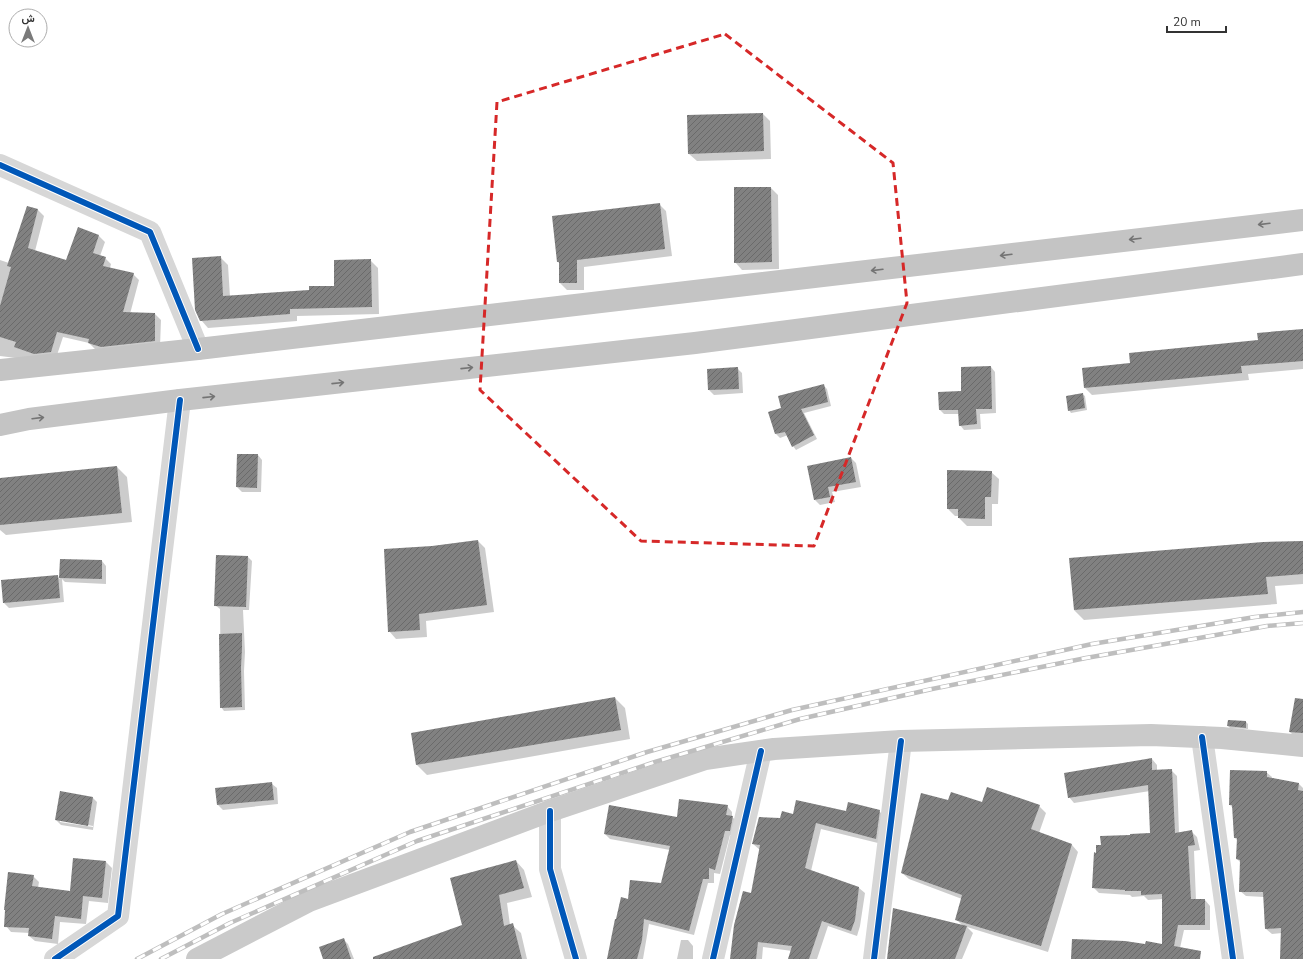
<svg xmlns="http://www.w3.org/2000/svg" width="1303" height="959" font-family="'Nunito Sans',Vazirmatn,sans-serif">
  <style>
    .shadow { fill: #0003; fill-rule: evenodd }
    .building { fill: url(#building-hatch) }
    .lines { fill: none; stroke-linecap: round; stroke-linejoin: round }
    .minor { stroke: #d7d7d7; stroke-width: 22 }
    .major { stroke: #cacaca; stroke-width: 22 }
    .highway { stroke: #c4c4c4; stroke-width: 22 }
    .rail-casing { stroke: #bebebe; stroke-width: 4.5 }
    .rail { stroke: #fff; stroke-width: 3; stroke-dasharray: 9; stroke-linecap: butt }
    .cycleway-casing { stroke: #fff; stroke-width: 8 }
    .cycleway { stroke: #0057b8; stroke-width: 6 }
    .oneway { stroke: #747474 }
    .marked { fill: none; stroke: #d62828; stroke-width: 3; stroke-dasharray: 8 5; stroke-linejoin: round }
  </style>
  <defs>
    <pattern id="building-hatch" width="6" height="6" patternUnits="userSpaceOnUse"><rect width="6" height="6" fill="#818181"/><path d="M-1 1l2-2M0 6l6-6M5 7l2-2" fill="none" stroke="#6a6a6a"/></pattern>
  </defs>
  <rect width="100%" height="100%" fill="#fff"/>
  <path class="shadow" d="M763,114l7,7 1,38 -74,2 -8,-7z
    M771,188l7,7 1,74 -37,1 -7,-8z
    M659,204l7,7 6,45 -88,11v23h-17l-7,-7v-19l-2,-2z
    M27,207l11,3 6,6 -9,35 32,10 12,-32 20,7 6,6 -5,14 5,2 6,6 -1,4 23,6 6,6 -9,34h25l6,6 -1,27 -52,5 -13,-3 -6,-6 -26,-6 -7,21 -24,2 -32,-4v-96l9,3z
    M220,257l8,8 2,32 80,-6 25,-4 35,-27 8,8 1,46 -82,2v5l-89,7 -7,-8z
    M1303,330v39l-55,5 1,6 -157,15 -7,-7 46,-24 128,-23z
    M991,367l4,5 1,41 -16,1 1,15 -17,1 -4,-5 -1,-11h-15l-4,-4 22,-18z
    M737,368l5,5 1,20 -29,2 -5,-5z
    M823,385l4,4 4,17 -27,7 13,26 -21,11 -3,-4 -5,-11 -8,3 -4,-4 -7,-22 13,-4z
    M1082,394l3,2 2,14 -16,3 -2,-3z
    M258,455l4,5 -1,32h-19l-5,-5z
    M851,458l5,5 5,24 -29,5 3,10 -15,3 -5,-5z
    M117,467l10,10 5,45 -126,13 -6,-5v-51z
    M991,472l8,7 -1,25h-6v22h-25l-8,-8v-2h-4l-7,-7z
    M478,541l7,7 9,64 -68,9 1,16 -31,2 -7,-8 43,-84z
    M1303,542v42l-28,2 2,18 -193,16 -10,-10z
    M217,556l31,1 4,4 -3,49h-6l2,42 -1,19 1,39 -21,1 -3,-4 -1,-98 -5,-4z
    M61,560l41,1 4,5v18l-41,-2 -3,-3 2,23 -55,6 -5,-5 53,-27 3,3z
    M615,698l10,10 5,31 -203,36 -10,-10z
    M1246,722l2,2v5l-18,-1 -2,-2z
    M1303,729v9l-8,-1 -5,-5z
    M1152,759l5,6v6l14,-1 6,6 2,57 12,-2 6,6 3,13 -6,1 2,49h9l5,6v24h-26l-6,27 10,2h-116l74,-13 17,-1v-46l-15,1 -4,-4 -12,1 -2,-2 -31,-2 -6,-6 4,-33 5,-8 49,-12 -1,-43 -76,12 -5,-6z
    M1266,772l6,5 -1,2 28,5 4,4v171h-22l1,-26 -10,1 -6,-5 -2,-32 -18,-1 -6,-5 1,-28 -4,-4 1,-18 -3,-3 -2,-30 -3,-3z
    M272,784l5,4 1,16 -55,6 -5,-5z
    M92,797l5,5 -4,28 -32,-5 -5,-5zM60,820l33,6v1l-33,-5z
    M949,802l90,4 7,7 -7,20 33,12 6,7 -30,100 -81,-25 6,6 -11,26h-74l75,-33 -7,-7 6,-20 -53,-20 -7,-6z
    M727,806l5,6v5l6,5 -3,14 -5,-1 -10,39 -6,-1v10h-6l-14,52 -45,-11 -6,35h-35l9,-39 12,-20 33,-16 8,-34 -60,-11 -5,-5 73,-16z
    M879,811l6,6 -3,27 -61,-15 -10,42 48,17 6,5 -5,33 -3,10 -29,-10 -11,33h-28l3,-8 -29,-4 -1,12h-31l21,-65 8,-44 -7,-6 28,-25 13,-4z
    M516,861l8,9 8,27 -25,6 3,22h2l9,8 6,26h-140l77,-33z
    M106,862l6,6 -4,35 -19,-2 -3,23 -26,-2 -2,22 -23,-3 -6,-5 1,-3 -19,-1 -5,-6 27,-50 6,6 -1,6 33,4z
    M343,939l5,5 6,15h-30z
    M681,940h7l5,6v13h-16z"/>
  <path class="building" d="M763,113l1,38 -76,3 -1,-39z
    M734,187h37l1,75 -38,1z
    M660,203l5,46 -88,11v23h-18v-21h-2l-5,-46z
    M27,206l11,3 -10,39 38,12 12,-33 21,8 -6,18 13,4 -3,9 31,7 -11,39 32,1v28l-54,6 -13,-4 1,-4 -32,-7 -6,20 -17,2 -20,-7 2,-5 -16,-5v-31l11,-39 -4,-1z
    M221,256l2,40 86,-6v-4h25v-26l37,-1 1,48 -82,2v5l-90,7 -5,-11 -3,-52z
    M1303,329v32l-62,5 1,7 -158,15 -2,-20 48,-5 -1,-10 129,-13 -1,-7z
    M991,366l1,43h-16l1,15 -18,2 -1,-16h-19l-1,-18 23,-1v-24z
    M738,367l1,22 -31,1 -1,-21z
    M824,384l4,18 -27,7 13,26 -22,12 -7,-15 -10,2 -7,-22 13,-4 -3,-12z
    M1083,393l2,15 -17,3 -2,-15z
    M237,454h21l-1,34 -21,-1z
    M851,457l5,25 -28,5 2,10 -16,3 -7,-34z
    M117,466l5,47 -122,12v-47z
    M947,470l45,1 -1,26h-6v22l-27,-1v-9h-11z
    M478,540l9,65 -68,9 1,16 -32,2 -4,-83 48,-3z
    M1303,541v33l-37,3 2,17 -194,16 -5,-52 194,-16z
    M216,555l32,1 -2,51 -32,-1z
    M60,559l42,1v19l-43,-1z
    M58,575l2,23 -57,5 -2,-23z
    M242,633v15l-1,19 1,40 -22,1 -1,-74z
    M615,697l6,33 -205,35 -5,-32z
    M1295,698l8,1v34l-14,-1z
    M1228,720l18,1v7l-19,-2z
    M1152,758v12l20,-1 3,64 17,-3 3,15 -7,1 3,53h14v26h-27l-4,21 27,5 -1,8h-129l1,-20 53,2 20,3 1,-3 16,3v-50l-21,1v-4h-16v-1l-33,-2 2,-36 2,1v-8h5l-1,-9 30,-1v-1l20,-1 -2,-48 -80,13 -4,-25z
    M1230,770l37,1v6l32,6 -1,7 5,1v168h-23l1,-31 -16,1 -2,-37h-24l1,-32 -4,-1 1,-21h-3l-2,-33h-3z
    M272,782l2,18 -57,5 -2,-17z
    M987,787l53,18 -9,24 41,15 -31,102 -86,-26 7,-25 -61,-22 20,-80 27,7 3,-8 31,10z
    M60,791l33,6 -5,29 -33,-6z
    M679,799l49,6 -2,10 7,1 -3,15h-5l-10,39 -6,-2v11h-6l-14,52 -45,-12 -2,21 -5,19h-30l8,-40h1l5,-22 7,2 2,-19 31,3 9,-37 -66,-12 5,-29 68,12z
    M796,800l50,11 2,-9 32,8 -4,29 -60,-16 -11,45 54,19 -4,33 -4,11 -29,-10 -13,38h-21l4,-13 -34,-4 -2,17h-26l4,-34 9,-34 8,2 9,-48 -8,-1 7,-27 21,1 2,-7 11,3z
    M73,858l33,3 -4,37 -19,-2 -2,23 -26,-3 -3,23 -24,-3 1,-8 -25,-1 1,-17h-1l4,-38 26,3 -2,11 38,5z
    M516,860l8,28 -25,7 5,31 9,-3 9,36h-149v-2l89,-32 -12,-47z
    M893,908l74,18 -12,33h-68z
    M344,938l7,21h-28l-4,-12z"/>
  <g class="lines">
    <path class="minor" d="M0,165l150,67 48,117
      M1202,737l31,222
      M550,811v58l26,90
      M55,959l63,-43 62,-516
      M713,959l48,-208
      M874,959l27,-218"/>
    <path class="major" d="M197,959l112,-58 241,-90 155,-52 69,-10 127,-8 250,-6 71,3 81,8"/>
    <path class="highway" d="M0,370l198,-21 1105,-129
      M0,425l29,-6 151,-19 515,-57 608,-79"/>
    <g class="rail-casing">
      <path id="rail" d="M137,959l85,-45 188,-82 237,-80 145,-42 300,-66 163,-27 48,-5
        M161,959l69,-36 187,-82 238,-79 145,-43 132,-30 154,-31 181,-32 36,-3"/>
    </g>
    <use href="#rail" class="rail"/>
    <g class="cycleway-casing">
      <path id="cycleway" d="M0,165l150,67 48,117
        M1202,737l31,222
        M550,811v58l26,90
        M55,959l63,-43 62,-516
        M713,959l48,-208
        M874,959l27,-218"/>
    </g>
    <use href="#cycleway" class="cycleway"/>
  </g>
  <defs><path id="oneway-shaft" d="M-6 0H5M1.5-3L5.5 0L1.5 3" fill="none" stroke-width="1.6" stroke-linecap="round" stroke-linejoin="round"/></defs>
  <g class="oneway">
    <use href="#oneway-shaft" transform="translate(1264 224) rotate(173)"/>
    <use href="#oneway-shaft" transform="translate(1135 239) rotate(173)"/>
    <use href="#oneway-shaft" transform="translate(1006 255) rotate(173)"/>
    <use href="#oneway-shaft" transform="translate(877 270) rotate(173)"/>
    <use href="#oneway-shaft" transform="translate(467 368) rotate(-6)"/>
    <use href="#oneway-shaft" transform="translate(338 383) rotate(-6)"/>
    <use href="#oneway-shaft" transform="translate(209 397) rotate(-6)"/>
    <use href="#oneway-shaft" transform="translate(38 418) rotate(-7)"/>
  </g>
  <path class="marked" d="M725,34l168,129 14,140 -93,243 -173,-5 -161,-151 17,-288z"/>
  <g transform="translate(28 28)"><circle r="19" fill="#ffffff" stroke="#adadad"/>
  <path d="M0-3L7 15L0 10L-7 15Z" fill="#7a7a7a"/>
  <text y="-6" font-size="11" font-weight="bold" text-anchor="middle" fill="#333333">ش</text>
  </g>
  <path d="M1167 26v6h59v-6" fill="none" stroke="#333333" stroke-width="2"/>
  <text x="1173" y="26" font-size="12" fill="#333333" stroke="#ffffff" stroke-width="3" paint-order="stroke">20 m</text>
</svg>
